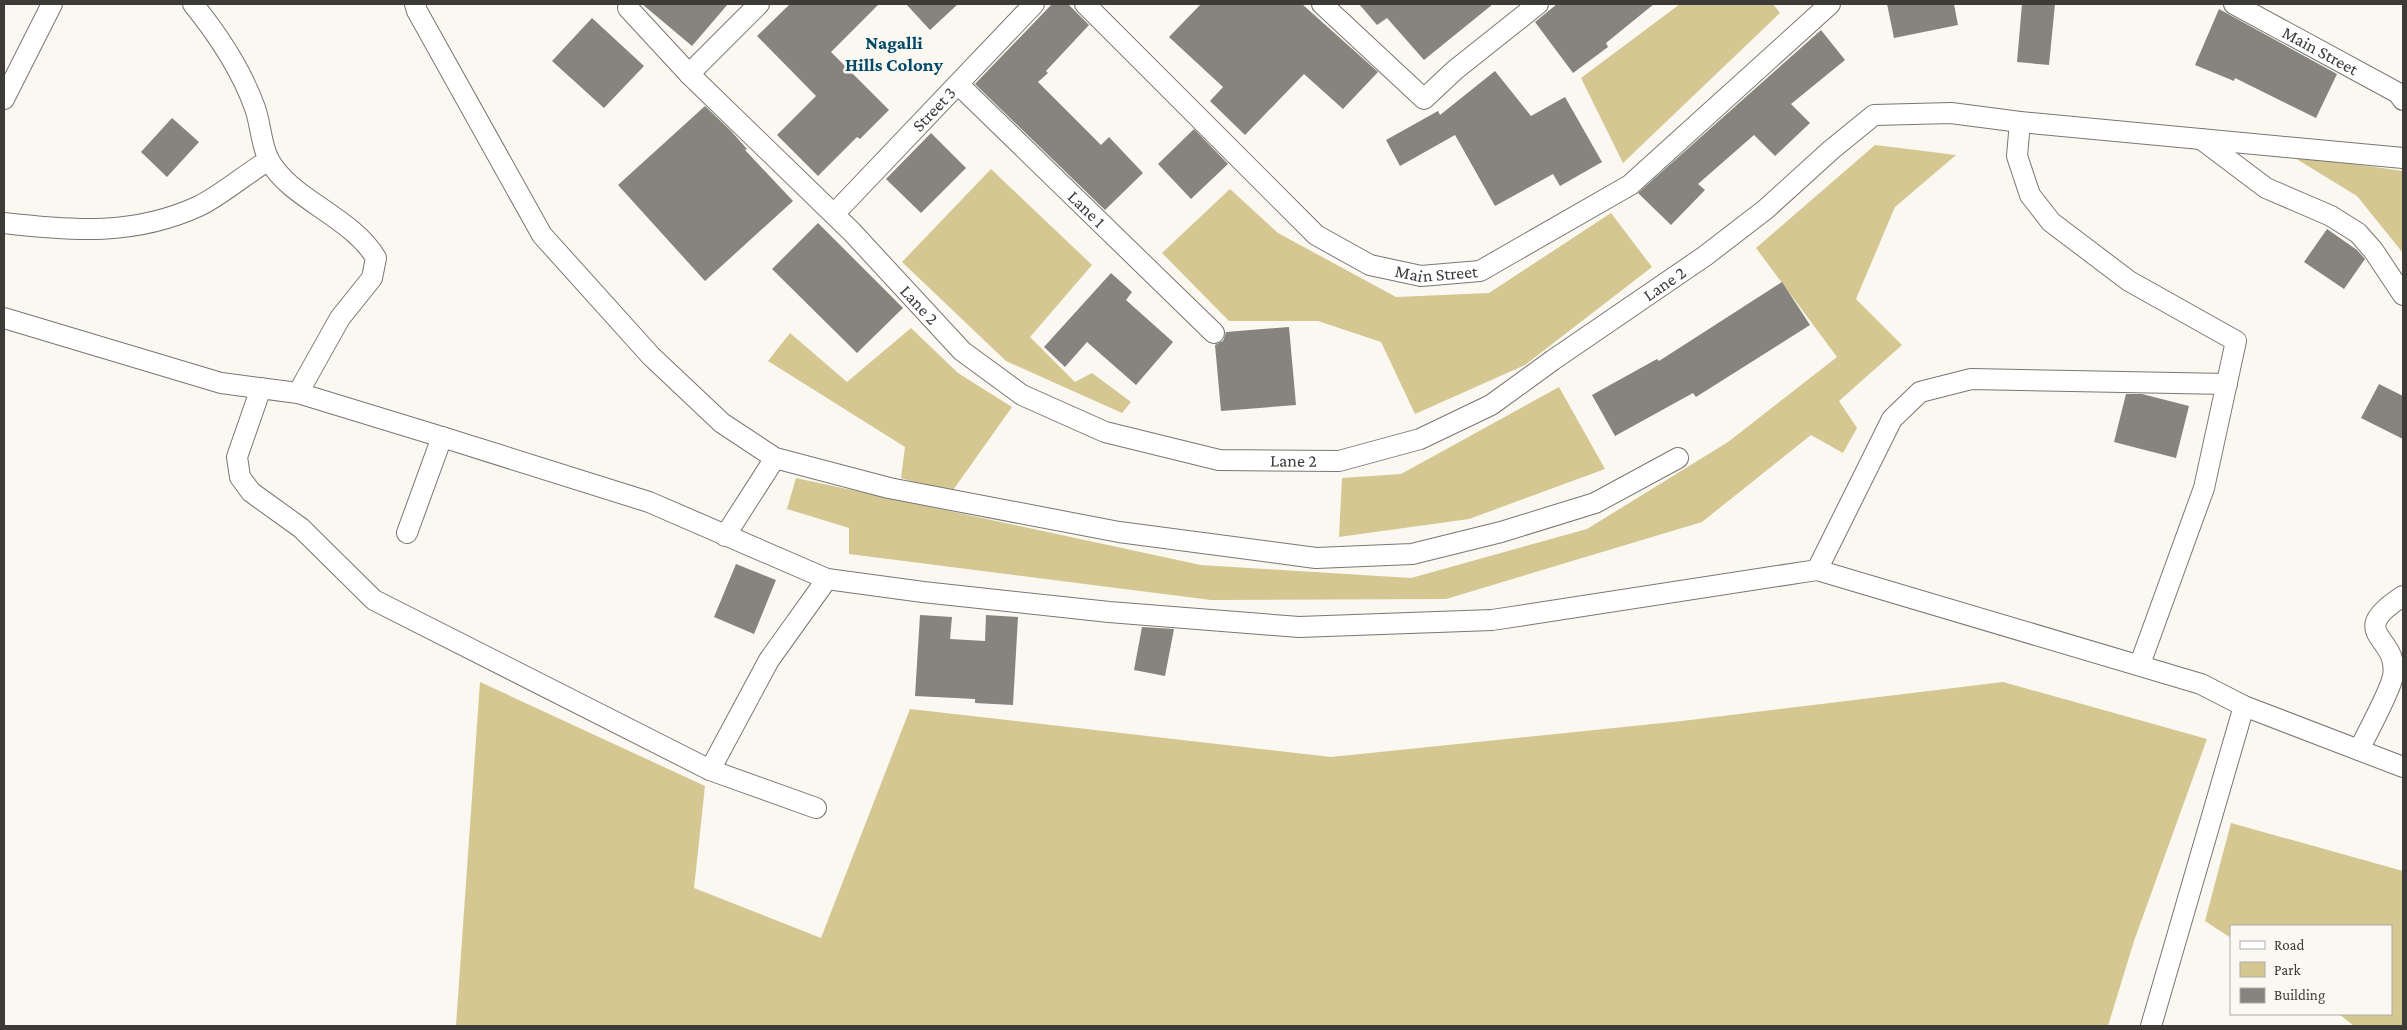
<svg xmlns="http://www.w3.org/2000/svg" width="2407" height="1030" font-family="'Crimson Pro',serif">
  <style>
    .green { fill: #d5c791 }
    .building { fill: #85847d }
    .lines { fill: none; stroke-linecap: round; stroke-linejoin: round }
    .minor-casing { stroke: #797771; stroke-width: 22 }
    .minor { stroke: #fff; stroke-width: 20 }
    .labels { text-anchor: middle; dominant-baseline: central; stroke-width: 5; stroke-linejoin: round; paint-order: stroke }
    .street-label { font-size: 18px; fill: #3c3b38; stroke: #faf8f1 }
    .neighbourhood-label { font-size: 19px; font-weight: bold; fill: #004866; stroke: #faf8f1 }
  </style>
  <rect width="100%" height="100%" fill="#faf8f1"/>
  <path class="green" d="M1680,4h93l7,9 -157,150 -42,-85z
    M1875,145l81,10 -61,52 -39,92 46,46 -63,56 18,27 -14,25 -32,-18 -109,87 -256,77 -235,1 -362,-46v-26l-62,-19 9,-31 405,87 210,13 176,-49 141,-87 109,-85 -81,-109z
    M2290,155l113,16v82l-46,-57z
    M991,169l101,96 -62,72 45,45 17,-9 39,29 -9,11 -116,-52 -104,-99z
    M1230,189l48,44 118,64 93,-4 122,-80 41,54 -127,98 -110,49 -34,-72 -63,-21h-89l-67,-68z
    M911,328l47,45 54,34 -61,86 -50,-15 4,-31 -137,-86 22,-28 57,49z
    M1559,387l46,82 -136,50 -130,18 3,-59 59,-4z
    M480,682l225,104 -11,102 127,50 89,-229 421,48 351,-36 321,-39 204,57 -73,202 -26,85h-1652z
    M2231,823l172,48v155h-49l-15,-12h52v-88h-160v12l-26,-17z"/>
  <path class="building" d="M642,4h86l-36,42z
    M790,4h89l-48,48 58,58 -29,29 -3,-2 -39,39 -41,-41 39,-39 -59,-60z
    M906,4h52l-28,26z
    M1052,4h16l21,21 -43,46 2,2 -10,9 63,63 8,-8 34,36 -38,37 -130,-126z
    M1201,4h101l76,68 -35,37 -39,-35 -59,61 -35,-34 13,-14 -54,-50z
    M1359,4h134l-69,56 -37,-42 -10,7z
    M1557,4h97l-48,39 2,4 -35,26 -38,-51z
    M1887,4h67l4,21 -64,13z
    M2022,4h33l-6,61 -32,-3z
    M2219,9l118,65 -21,44 -81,-40 -1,3 -39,-16z
    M592,18l52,48 -40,42 -52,-47z
    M1821,30l24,30 -54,44 19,19 -35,33 -21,-21 -56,49 7,6 -34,35 -33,-32z
    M1495,71l36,45 34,-19 37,65 -42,24 -7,-12 -58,32 -40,-71 -55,31 -14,-26 52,-29 2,4z
    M705,106l26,25 16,18 -2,1 48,51 -88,80 -87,-96z
    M172,118l27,24 -32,35 -26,-25z
    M1194,129l34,35 -37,35 -33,-35z
    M931,133l35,35 -45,45 -35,-34z
    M818,223l85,85 -46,45 -85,-84z
    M2327,229l30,21 8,9 -21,30 -40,-27z
    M1111,273l21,19 -6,8 47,42 -37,43 -49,-43 -22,25 -21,-20z
    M1782,282l28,43 -114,72 -3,-4 -78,43 -23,-41 65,-36 2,2z
    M1289,327l7,78 -75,6 -6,-66 8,-4 3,-9z
    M2379,384l24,12v43l-42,-21z
    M2126,394h16l47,12 -13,52 -62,-16z
    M736,564l40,16 -22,54 -40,-17z
    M920,615l32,2 -2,22 35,2 1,-26 32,2 -5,88 -38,-2v-4l-60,-3z
    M1142,627l32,2 -9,47 -31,-6z"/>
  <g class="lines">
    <g class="minor-casing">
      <g id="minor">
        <path d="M193,4c26,32 48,65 62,104 6,17 6,37 14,52 21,39 83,57 107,98l-4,20 -32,40 -42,75"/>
        <path d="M415,4l2,7 125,224 109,121 71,67 53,35 114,30 230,44 197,26 96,-4 89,-22 94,-29 83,-45"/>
        <path id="s1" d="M1085,4l231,231 54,30 51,11 59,-5 150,-86 200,-181"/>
        <path d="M1322,4l102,95 31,-29 83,-66"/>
        <path id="s2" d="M2234,4l164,89 5,7"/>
        <path id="s3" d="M628,8l61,66 163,158 110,119 60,44 83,37 114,28 120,1 81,-22 71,-34 62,-45 152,-104 61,-47 65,-59 43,-35 77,-2 69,9 383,36"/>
        <path d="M689,74l70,-70"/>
        <path id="s4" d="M959,85l255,248"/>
        <path d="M4,99l48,-95"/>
        <path d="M2020,122l-3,34 13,39 21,27 78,59 107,60 -32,147 -64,176"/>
        <path d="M2201,139l65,49 65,28 27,17 15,17 30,45"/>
        <path id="s5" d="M834,214l200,-210"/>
        <path d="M4,223c69,8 130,13 195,-17 21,-10 48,-33 70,-46"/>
        <path d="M4,318l217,65 77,10 144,44 207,65 178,77 96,13 186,20 190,15 193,-7 325,-50 384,114 43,22 159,61"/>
        <path d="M261,388l-24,69 3,20 11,15 50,36 73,72 336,170 59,-110 58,-81"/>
        <path d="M407,533l35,-96"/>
        <path d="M725,536l50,-78"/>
        <path d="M1817,570l75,-151 28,-27 51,-13 256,5"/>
        <path d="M2359,750c8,-17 31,-58 34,-74 7,-41 -50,-41 10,-80"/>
        <path d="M710,770l106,38"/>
        <path d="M2151,1026l93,-320"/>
      </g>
    </g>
    <use href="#minor" class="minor"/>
  </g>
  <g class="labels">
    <g class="street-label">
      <text stroke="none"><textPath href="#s2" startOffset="98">Main Street</textPath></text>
      <text stroke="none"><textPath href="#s5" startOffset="145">Street 3</textPath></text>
      <text stroke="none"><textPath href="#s4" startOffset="178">Lane 1</textPath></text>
      <text stroke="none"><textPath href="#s1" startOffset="456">Main Street</textPath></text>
      <text stroke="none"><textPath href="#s3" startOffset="1256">Lane 2</textPath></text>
      <text stroke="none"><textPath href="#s3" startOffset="416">Lane 2</textPath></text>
      <text stroke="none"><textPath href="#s3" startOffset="836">Lane 2</textPath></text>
    </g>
    <g class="neighbourhood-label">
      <text x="894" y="42">Nagalli<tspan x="894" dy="22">Hills Colony</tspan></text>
    </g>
  </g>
  <rect width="2407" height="1030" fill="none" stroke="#3c3b38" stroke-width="10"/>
  <rect x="2230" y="925" width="162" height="90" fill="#faf8f1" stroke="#aeaca7"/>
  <rect x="2240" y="941" width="25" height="8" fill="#ffffff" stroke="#aeaca7"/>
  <text x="2274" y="950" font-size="15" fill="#3c3b38">Road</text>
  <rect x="2240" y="962" width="25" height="15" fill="#d5c791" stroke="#aeaca7"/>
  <text x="2274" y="975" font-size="15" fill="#3c3b38">Park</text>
  <rect x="2240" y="988" width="25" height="15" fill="#85847d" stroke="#aeaca7"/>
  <text x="2274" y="1000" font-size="15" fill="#3c3b38">Building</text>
</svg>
